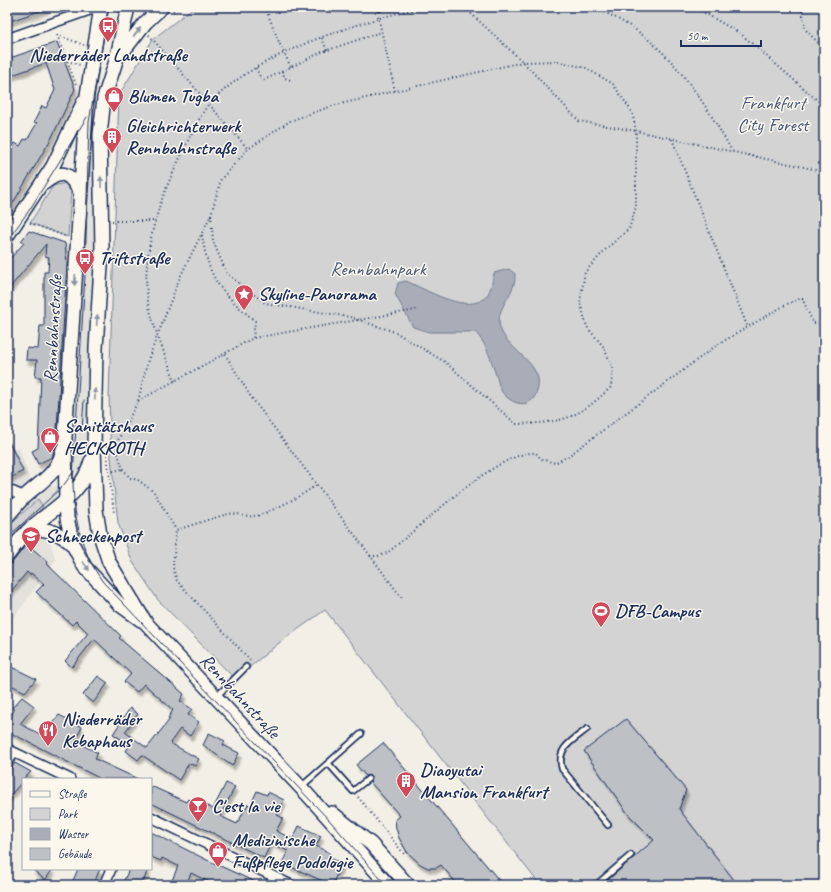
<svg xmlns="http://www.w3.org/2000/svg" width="831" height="892" font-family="Caveat,sans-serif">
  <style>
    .built { fill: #e2e1dc }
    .green { fill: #d2d3d2; stroke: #768198 }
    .water { fill: #a9adb7; stroke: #707b93 }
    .building { fill: #bdc0c4; stroke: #1b2f5e; filter: url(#shadow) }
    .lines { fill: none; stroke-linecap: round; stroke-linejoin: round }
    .lane-casing { stroke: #1b2f5e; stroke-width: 8 }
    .street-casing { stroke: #1b2f5e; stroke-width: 12 }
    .secondary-casing { stroke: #1b2f5e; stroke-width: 16 }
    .path { stroke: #1b2f5e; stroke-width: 2; stroke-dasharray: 1 3; stroke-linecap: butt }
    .lane { stroke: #fbf7ec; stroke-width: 4.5 }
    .street { stroke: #fbf7ec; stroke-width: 9 }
    .secondary { stroke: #fbf7ec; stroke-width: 13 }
    .tram { stroke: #1b2f5e; stroke-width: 1 }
    .oneway { fill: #8b93a5 }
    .labels { text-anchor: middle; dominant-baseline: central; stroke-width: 3; stroke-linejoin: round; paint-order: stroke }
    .poi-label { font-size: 19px; font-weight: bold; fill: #1b2f5e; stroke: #fbf7ec; text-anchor: start }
    .park-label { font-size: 19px; fill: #49587b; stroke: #fbf7ec }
    .street-label { font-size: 19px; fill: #1b2f5e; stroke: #fbf7ec }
  </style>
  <defs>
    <filter id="shadow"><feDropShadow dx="2.5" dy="4.5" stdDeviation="1" flood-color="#0004"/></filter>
  </defs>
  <rect width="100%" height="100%" fill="#f2efe6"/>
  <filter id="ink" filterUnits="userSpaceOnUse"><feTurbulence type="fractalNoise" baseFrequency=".025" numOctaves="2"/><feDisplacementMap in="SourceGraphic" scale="8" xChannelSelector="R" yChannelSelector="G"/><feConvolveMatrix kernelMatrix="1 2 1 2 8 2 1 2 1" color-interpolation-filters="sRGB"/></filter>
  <g filter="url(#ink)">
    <path class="built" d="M95,120l2,101 -8,224 -2,12 -9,19 -11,-2 19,-341z
      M19,447l16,48 11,-7 13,-3 4,1v10l-22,17 15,47 -49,67v-175z"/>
    <path class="green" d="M194,7h630v878h-284l-215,-275 -46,33 -44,36 -77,-79 -26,-39 -14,-38 -7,-65 -2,-63 10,-300 34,-56z
      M65,183l6,8 -3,46 -38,-14 23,-37z
      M38,499l5,8 -36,35v-15z"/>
    <path class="water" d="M509,269l6,5c2,18 -17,31 -16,48 2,28 51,41 37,72 -7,16 -25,10 -34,-2 -2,-3 -4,-10 -5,-14 -6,-17 -9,-33 -22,-46h-46l-16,-5 -18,-33 3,-11 8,-2c19,8 56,31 76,19 9,-5 10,-18 12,-27z"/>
    <path class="building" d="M7,7h39v2l-39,13z
      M57,42l18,47 -24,50 -44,74v-47l5,-8 -4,-2 7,-13 5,3 4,-7 3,1 10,-17 -3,-1 8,-16 4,2 9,-18 -9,-27 -39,14v-18z
      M29,231l36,12 2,21 -11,181 -4,12 -14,7 -6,-13 6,-3 3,-71h-6l2,-17h-11l1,-12 11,1 2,-23h4v-54h4l1,-15 -4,-1 1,-12 -39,47v-29l17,-19 -3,-2z
      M7,438l16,33 -13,7 -3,-5z
      M27,544l21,18 -1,2 74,72 -2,2 65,56 -4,7 12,8 -4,6 11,7 -9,14 -10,-7 -10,14 29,16 -4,7 -6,-3 -10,17 -37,-25 -4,5 -12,-9 4,-6 -17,-11 17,-26 8,6 -13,18 22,16 23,-29 -2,-1 5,-8 -29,-26 -7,8 -13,-10 7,-8 -37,-35 -22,28 -7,-6 23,-28 -12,-12 -4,4 -36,-33 8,-8 -13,-11 -1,2 -3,-3 -20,24v-27z
      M7,665l13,6 16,8 -11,13 -18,-9z
      M98,676l10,7 -15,20 -10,-8z
      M22,697l12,9 -14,18 22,11 17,-20 23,12 -7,14 23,12 -3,6 43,20h-37l-94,-48v-7l7,-14 -2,-2z
      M626,719l60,71 -7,19 59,76h-136l52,-45 -26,-26 -44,-63z
      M209,733l16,8 -2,4 16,8 -7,13 -29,-21z
      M383,743l120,142h-45l-17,-20 -5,3h-8l-8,-4 -13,-12 -8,-14 -3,-10 -1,-8 5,-4 -30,-34 1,-6h-5l-10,-11z
      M15,763l16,9 -8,7v2l-16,18v-25z
      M226,783l9,4 -15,29 17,8 11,-20 2,2 7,-15 10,4 1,-3 16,8 -7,15 6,3 -7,13 17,8 6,-13 22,10 -5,10 14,7 -2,4 14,6 -10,22 -50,-22 6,-12 -17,-8 -7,15 -113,-55v-17l35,16 2,-3 8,4 1,-2 16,8z
      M151,832l56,28 55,25h-55l2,-3 -18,-9 -5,12h-16l8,-19 -16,-8 -1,3 -10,-4z
      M32,869h21l-8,11z
      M78,869h22l-7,16h-22z
      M129,869h19l-6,16h-20z"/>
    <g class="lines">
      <g class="lane-casing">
        <path id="lane" d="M379,7v1
          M217,696l29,-29
          M587,729c-15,12 -31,19 -25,40l46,56
          M328,763l25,28 15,-12
          M302,786l59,-52
          M596,885l35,-30"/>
      </g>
      <g class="street-casing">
        <path id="street" d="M7,39l91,-32
          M7,489l18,8
          M7,749l63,30
          M7,762l7,-9
          M151,817l140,68
          M104,885l7,-16"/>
      </g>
      <g class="secondary-casing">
        <path id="secondary" d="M101,7l-14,88 -22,342 1,63 1,18 6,27 11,21 36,39 21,15
          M128,7l-12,54 -12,37 -4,37 2,114 -6,99 -2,99 2,63 4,25 9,27 37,61 161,171 81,91
          M121,54l24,-31 17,-16
          M44,183c20,-15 25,-10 37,10
          M7,236l46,-70 31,-65
          M7,516c6,-6 11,-13 17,-19 17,-16 34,-23 39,-48
          M31,528c19,2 27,3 42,17
          M7,556c8,-10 15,-21 25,-29 23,-20 51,-34 59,-66
          M332,813l39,31 37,41"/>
      </g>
      <path class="path" d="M265,7l16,40 10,20
        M589,7c69,21 110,85 143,144
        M694,7l47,27 83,72
        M802,7l3,22 19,20
        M173,11l6,-4
        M378,16l17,75
        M57,35l19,49
        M57,35l27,10
        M149,35l99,114
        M322,38l5,13
        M67,61l13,4
        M256,68l6,13 60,-29 59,-20
        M282,71l3,7 8,3
        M672,139l76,189
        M211,215l2,26 14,33 38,29 85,14 45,15 50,30 71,62c46,-1 62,-5 95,-37l2,-19 -10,-22 -16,-19 -7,-25 5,-30 22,-24 22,-19 7,-22v-76l-57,-10 -56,-59 -59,-55
        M112,221h44
        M30,223l37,14
        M202,235c7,46 19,57 53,86l-2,17
        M824,338v7
        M225,354l26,43 151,201
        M175,381c-9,-24 -25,-61 -28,-86 -4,-38 9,-86 25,-120 11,-23 21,-48 36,-70 3,-5 10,-10 15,-14 48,-42 137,-69 199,-84
        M138,401l115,-63 163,-28
        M106,446h9l23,-45 10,-41 32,-83 31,-62 10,-36 27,-30 42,-28 42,-15 63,-15 128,-29 33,-1 30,7 27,16 19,28 4,19 177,38 11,4
        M115,446l8,23 7,9 8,2 16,12 22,38
        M107,455l7,58
        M109,472l14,-3
        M370,556h8l9,-3c33,-25 110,-103 149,-100l5,6 14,4 12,-6 150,-112 70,-41 15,-6 11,25h8l3,6
        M250,660l-73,-79 -4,-13 3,-38c17,-5 35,-12 53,-16 7,-2 16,3 24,2 12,0 54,-23 63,-31
        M358,797l46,57 3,-2"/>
      <use href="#lane" class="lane"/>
      <use href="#street" class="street"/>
      <use href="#secondary" class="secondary"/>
      <path class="tram" d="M109,7l-20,115 -4,153 -12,201c0,39 7,74 30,106l228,240 55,63
        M7,241l23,-32 57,-92
        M82,430l2,-30
        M7,538l56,-52 11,-15"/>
    </g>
    <defs><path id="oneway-solid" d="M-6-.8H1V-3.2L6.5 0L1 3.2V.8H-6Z"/></defs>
    <g class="oneway">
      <use href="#oneway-solid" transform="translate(137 32) rotate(-52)"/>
      <use href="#oneway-solid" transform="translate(101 182) rotate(-91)"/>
      <use href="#oneway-solid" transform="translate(75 280) rotate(94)"/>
      <use href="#oneway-solid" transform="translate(97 320) rotate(-86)"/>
      <use href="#oneway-solid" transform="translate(95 394) rotate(-89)"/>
      <use href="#oneway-solid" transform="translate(86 566) rotate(54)"/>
    </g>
  </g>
  <defs>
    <g id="bus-pin" transform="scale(1)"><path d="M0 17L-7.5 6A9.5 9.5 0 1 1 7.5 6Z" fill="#d1495b" stroke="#fbf7ec"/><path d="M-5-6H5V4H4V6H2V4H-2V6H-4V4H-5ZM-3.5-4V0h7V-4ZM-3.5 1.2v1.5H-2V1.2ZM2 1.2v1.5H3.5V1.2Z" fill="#fff"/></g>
    <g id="shop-pin" transform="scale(1)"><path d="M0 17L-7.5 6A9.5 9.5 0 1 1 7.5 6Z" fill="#d1495b" stroke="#fbf7ec"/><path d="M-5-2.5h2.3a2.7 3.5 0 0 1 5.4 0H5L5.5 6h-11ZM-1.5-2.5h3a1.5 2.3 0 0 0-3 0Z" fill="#fff"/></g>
    <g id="building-pin" transform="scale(1)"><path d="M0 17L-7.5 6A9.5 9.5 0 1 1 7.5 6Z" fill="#d1495b" stroke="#fbf7ec"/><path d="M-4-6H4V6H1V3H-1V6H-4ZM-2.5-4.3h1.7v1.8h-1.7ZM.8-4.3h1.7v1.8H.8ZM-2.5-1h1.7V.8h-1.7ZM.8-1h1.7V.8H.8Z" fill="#fff"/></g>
    <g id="sight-pin" transform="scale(1)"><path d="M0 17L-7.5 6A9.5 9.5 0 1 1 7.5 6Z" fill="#d1495b" stroke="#fbf7ec"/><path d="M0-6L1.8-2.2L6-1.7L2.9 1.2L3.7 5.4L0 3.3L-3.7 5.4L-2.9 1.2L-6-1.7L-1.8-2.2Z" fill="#fff"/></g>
    <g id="school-pin" transform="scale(1)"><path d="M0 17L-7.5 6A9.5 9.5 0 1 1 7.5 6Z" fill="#d1495b" stroke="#fbf7ec"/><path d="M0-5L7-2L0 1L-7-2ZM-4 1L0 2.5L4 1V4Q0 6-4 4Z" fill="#fff"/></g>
    <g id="stadium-pin" transform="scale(1)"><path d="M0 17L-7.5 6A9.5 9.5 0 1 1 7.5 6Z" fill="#d1495b" stroke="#fbf7ec"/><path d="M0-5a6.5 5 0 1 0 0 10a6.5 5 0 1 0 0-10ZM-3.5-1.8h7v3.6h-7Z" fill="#fff"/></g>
    <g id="restaurant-pin" transform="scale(1)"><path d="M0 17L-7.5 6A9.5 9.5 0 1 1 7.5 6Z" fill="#d1495b" stroke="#fbf7ec"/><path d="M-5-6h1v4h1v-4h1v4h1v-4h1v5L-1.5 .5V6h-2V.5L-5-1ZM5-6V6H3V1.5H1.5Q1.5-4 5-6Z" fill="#fff"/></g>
    <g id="bar-pin" transform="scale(1)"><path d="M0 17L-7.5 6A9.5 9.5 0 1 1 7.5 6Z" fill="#d1495b" stroke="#fbf7ec"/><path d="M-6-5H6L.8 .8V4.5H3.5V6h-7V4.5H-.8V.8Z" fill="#fff"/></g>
  </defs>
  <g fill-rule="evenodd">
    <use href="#bus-pin" x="108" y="26"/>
    <use href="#shop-pin" x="114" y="96"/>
    <use href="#building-pin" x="112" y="137"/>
    <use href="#bus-pin" x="85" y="258"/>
    <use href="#sight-pin" x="244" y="294"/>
    <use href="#shop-pin" x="50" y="437"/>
    <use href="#school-pin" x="31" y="536"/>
    <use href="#stadium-pin" x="601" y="611"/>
    <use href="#restaurant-pin" x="48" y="730"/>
    <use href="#building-pin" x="406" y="781"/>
    <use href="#bar-pin" x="198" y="806"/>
    <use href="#shop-pin" x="218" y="851"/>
  </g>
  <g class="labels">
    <g class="poi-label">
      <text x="108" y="55" text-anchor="middle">Niederräder Landstraße</text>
      <text x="128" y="96">Blumen Tugba</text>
      <text x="126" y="126">Gleichrichterwerk<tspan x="126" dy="22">Rennbahnstraße</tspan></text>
      <text x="99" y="258">Triftstraße</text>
      <text x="258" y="294">Skyline-Panorama</text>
      <text x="64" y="426">Sanitätshaus<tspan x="64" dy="22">HECKROTH</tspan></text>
      <text x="45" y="536">Schneckenpost</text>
      <text x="615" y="611">DFB-Campus</text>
      <text x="62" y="719">Niederräder<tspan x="62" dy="22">Kebaphaus</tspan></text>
      <text x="420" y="770">Diaoyutai<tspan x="420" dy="22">Mansion Frankfurt</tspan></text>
      <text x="212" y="806">C'est la vie</text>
      <text x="232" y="840">Medizinische<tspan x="232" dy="22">Fußpflege Podologie</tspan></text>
    </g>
    <g class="park-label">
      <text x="773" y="103">Frankfurt<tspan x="773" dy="22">City Forest</tspan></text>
      <text x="378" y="269">Rennbahnpark</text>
    </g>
    <g class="street-label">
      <text transform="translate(53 329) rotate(-87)">Rennbahnstraße</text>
      <text transform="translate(240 696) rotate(47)">Rennbahnstraße</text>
    </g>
  </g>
  <rect width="831" height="892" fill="none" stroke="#fbf7ec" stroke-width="24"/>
  <rect x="12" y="12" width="807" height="868" fill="none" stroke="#1b2f5e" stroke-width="1.5" filter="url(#ink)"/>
  <rect x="22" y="778" width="130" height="92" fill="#fbf7ec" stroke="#a1a7b3"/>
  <rect x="30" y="791" width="20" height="6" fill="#fbf7ec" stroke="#a1a7b3"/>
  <text x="58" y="798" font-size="12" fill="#1b2f5e">Straße</text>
  <rect x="30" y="808" width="20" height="12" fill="#d2d3d2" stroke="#a1a7b3"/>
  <text x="58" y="818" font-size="12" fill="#1b2f5e">Park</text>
  <rect x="30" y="828" width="20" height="12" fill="#a9adb7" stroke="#a1a7b3"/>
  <text x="58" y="838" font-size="12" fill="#1b2f5e">Wasser</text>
  <rect x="30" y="848" width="20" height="12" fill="#bdc0c4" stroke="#a1a7b3"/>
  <text x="58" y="858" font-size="12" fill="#1b2f5e">Gebäude</text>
  <path d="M681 40v6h80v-6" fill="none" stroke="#1b2f5e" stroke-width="2"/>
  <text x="687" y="40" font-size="12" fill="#1b2f5e" stroke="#fbf7ec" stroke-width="3" paint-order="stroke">50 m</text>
</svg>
